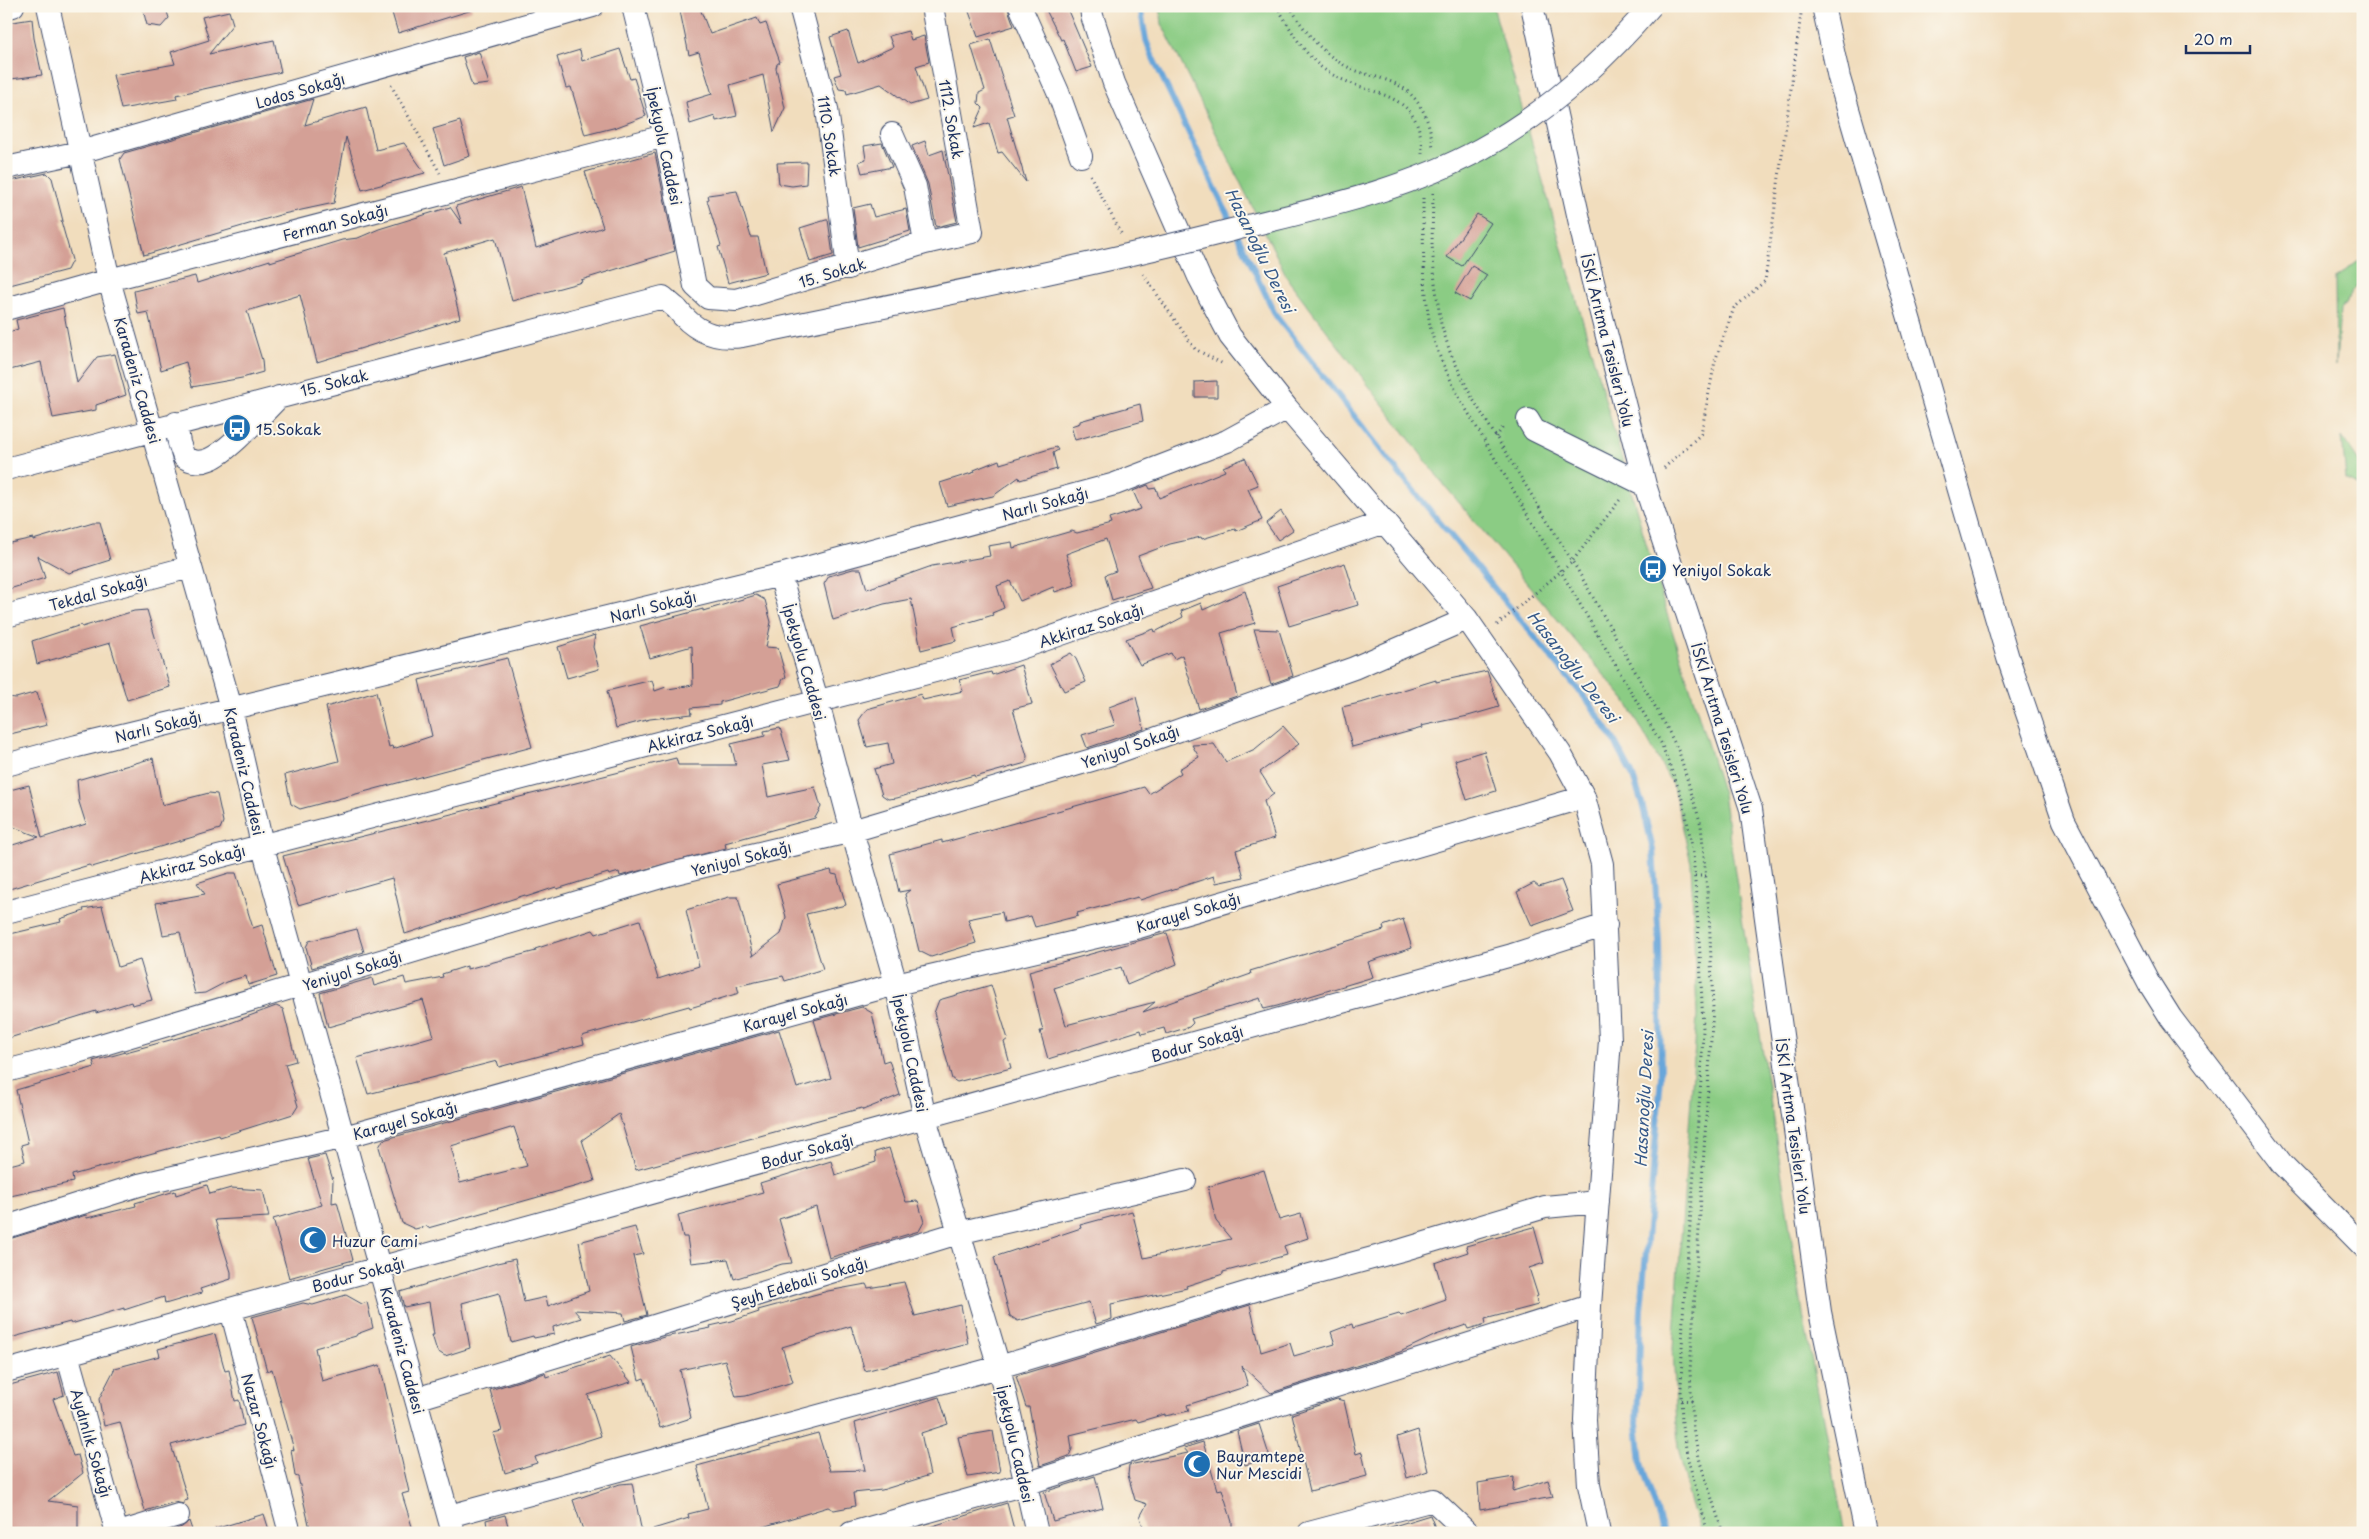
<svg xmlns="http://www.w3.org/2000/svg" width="2369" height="1539" font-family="'Playpen Sans',sans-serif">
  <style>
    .green { fill: #8bcc84; stroke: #537e71 }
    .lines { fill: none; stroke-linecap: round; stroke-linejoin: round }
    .stream { stroke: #68a6da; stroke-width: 6 }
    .building { fill: #d4a096; fill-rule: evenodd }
    .minor-casing { stroke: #3b496c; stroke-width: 24 }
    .path { stroke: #3b496c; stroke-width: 3; stroke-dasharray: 1 4; stroke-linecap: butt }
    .minor { stroke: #fff; stroke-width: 22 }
    .minor-bridge-casing { stroke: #3b496c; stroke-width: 24; stroke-linecap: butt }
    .minor-bridge { stroke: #fff; stroke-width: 22 }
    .labels { text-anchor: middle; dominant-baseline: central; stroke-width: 4; stroke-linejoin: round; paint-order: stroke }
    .street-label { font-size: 15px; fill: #1b2f5e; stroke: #fbf7ec }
    .poi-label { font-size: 15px; fill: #1b2f5e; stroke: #fbf7ec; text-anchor: start }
    .water-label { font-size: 16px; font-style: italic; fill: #365989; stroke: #fbf7ec }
  </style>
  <rect width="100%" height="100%" fill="#fbf7ec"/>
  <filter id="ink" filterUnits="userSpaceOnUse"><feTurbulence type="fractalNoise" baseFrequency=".02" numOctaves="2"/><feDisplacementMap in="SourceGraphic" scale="10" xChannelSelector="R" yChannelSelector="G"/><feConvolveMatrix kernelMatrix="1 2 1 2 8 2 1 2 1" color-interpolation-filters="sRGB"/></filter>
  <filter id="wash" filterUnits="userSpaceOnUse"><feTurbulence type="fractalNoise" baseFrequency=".0096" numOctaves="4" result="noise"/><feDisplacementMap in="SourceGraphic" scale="20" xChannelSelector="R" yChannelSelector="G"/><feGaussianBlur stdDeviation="1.12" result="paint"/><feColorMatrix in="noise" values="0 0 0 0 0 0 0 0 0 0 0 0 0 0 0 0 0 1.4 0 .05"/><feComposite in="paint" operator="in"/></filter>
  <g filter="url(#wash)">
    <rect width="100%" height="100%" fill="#f1ddbd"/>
    <path class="green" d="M1160,6h333l165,579 65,209 81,526 41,213h-144l-10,-29 -13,-57 -5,-98 24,-333 -6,-153 -18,-77 -47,-85 -181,-215 -156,-205 -127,-257z
      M2363,258v26l-6,1 -17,25 -4,56 -1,-88z
      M2342,437l21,31v21l-17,-10z"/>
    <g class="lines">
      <path class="stream" d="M1140,6l6,34 7,18 123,258 123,157 192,232 23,35 18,34 10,29 11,47 6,91 2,136 -20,233 -4,113 4,40 23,70"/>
    </g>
    <g id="blocks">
      <path class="building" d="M142,6h23l4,12 -8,9 -14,-2z
        M390,6h81l1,4 -74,23z
        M679,6h20l11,28 47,-16 3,7 6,-2 14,39 -3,2 -1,4 9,40 -11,24 -11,-57 -33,10 7,31 -21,5 -1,-5 -25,8 -4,-22 26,-8 -13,-42 -10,3z
        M967,6h40l7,20 -36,11z
        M1044,6h22l26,61 -16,5 -13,-33 -2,1z
        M229,11l4,13 -24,30 65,-14 7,32 -105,23 1,4 -56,10 -8,-34 62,-11 -4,-12 38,-12 -7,-23z
        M32,19l2,19 8,37 -31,4 -5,-29v-27z
        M848,31l10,32 35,-16 -4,-11 19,-5 3,9 13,-4 5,26 -13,4 11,34 -17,5 -29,-21 -34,10 -1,-4 -7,-1 -5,-13 7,-2 -11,-37z
        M990,39l24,76 -7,2 19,65 -24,-30 -4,1 -9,-30 -15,5 9,-20 -5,-5 1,-10 6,-3 -14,-45z
        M620,49l10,30 4,-1 12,38 -29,11 -32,8 -14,-48 -5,1 -9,-31 23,-7 2,11z
        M479,52l10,32 -17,2 -9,-29z
        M313,99l-8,26 61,-18 10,43 28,-7 21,30 -63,17 -16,-53 -12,66 -51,11 -139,41 -24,-96 4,-6z
        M460,121l10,35 -26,9 -11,-36z
        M925,141l4,14 14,-5 14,72 -21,5 -8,-43 -16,-38z
        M882,143l10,24 -30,6 -3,-11 7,-3 -2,-13z
        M655,153l20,98 -94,29 1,2 -70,19 -17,-63 -51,15 16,65 -143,44 -17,-67 -53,16 15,49 1,12 -21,6 -50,9 -6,-25 -25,8 -13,-58 -10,2 -4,-23 61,-15 2,7 73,-23v2l72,-22 16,-2 21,-9 71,-22 12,17 -6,-18 65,-19 15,61 62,-19 5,-2 -18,-55z
        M807,162l-1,22 -14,2 -13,-2 -2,-21z
        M47,173l5,5 11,43h-2l11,39 -5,10 -61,16v-104z
        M737,191l14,46h7l8,36 -38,10 -10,-36 3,-1 -14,-46 2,-1 -1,-4z
        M870,204l4,13 32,-8 4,22 -52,16 -5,-39z
        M1477,214l14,9 -29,43 -15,-9z
        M826,220h2l5,35 -23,7 -10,-34z
        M1472,266l15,9 -17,26 -15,-8z
        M63,308l14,75 20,-26 18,-3 11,41 -30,10v5l-43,8 -12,-56 -35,9v-38l12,-4 -2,-9z
        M1217,381v16h-22v-15z
        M1140,404l3,17 -68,19 -4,-14 9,-3v-2z
        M1056,447l2,3 -5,3 4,16 -37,11 -1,-3 -26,19 -46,10 -7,-23 35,-11 -1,-2 25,-10 1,4z
        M1245,458l13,27 -10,4 14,31 -26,11 -1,-2 -33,10 -1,-2 -31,7 -32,12 13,32 -39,12 -7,-25 11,-4 -10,-32 -40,15 9,31 -20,7 -2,-5 -33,14 -10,-20 -13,5 7,22 -12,5 1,2 -40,12 3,14 -35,9 -10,-51 -27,5 -51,16 -9,-36 5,-8 24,-7h8l6,20 65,-23 58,-10 -2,-10 24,-4 1,6 59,-17 5,2 34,-9 -2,-5 32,-10 -8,-18 15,-6 2,4 6,-1 3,10 66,-27 -2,-4z
        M1281,511l12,19 -15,10 -12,-17z
        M93,522h7l10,38 -41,13 -31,-17 7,22 -39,12v-46l27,-6v2z
        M1345,563l13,42 -69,21 -12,-40z
        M1245,591l10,32 -34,10 16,63 -38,13 -17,-54 -8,4 -3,-6 -31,12 -14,-26 28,-10 1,3 28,-15 -2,-6 20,-8 2,7z
        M756,595l9,5 6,22 -5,25 12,1 8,29 -3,2 -3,7 -60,16v3l-29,3 1,6 -42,5 -34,9 -9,-37 45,-11 3,11 11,-4 2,2 25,-4 -1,-39 -42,12 -10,-32 63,-17v2z
        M147,610l23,77 -43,13 -17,-57 -73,21 -5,-23 49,-16 1,2 52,-16z
        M1254,629l25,1 14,46 -22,8z
        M595,635l-2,12 6,22 -32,9 -9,-31z
        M1071,653l5,6 10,23 -22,9 -14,-27z
        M507,658l25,89 -232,62 -9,-5 -6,-29 54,-14 -13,-54 50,-15 13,55 3,-1 1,3 39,-13 -13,-56z
        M1021,665l11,39 -19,5 14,47 -1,7 -51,14 -1,-2 -77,23 -9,1 -6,-4 -8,-26 18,-5 -4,-21 -21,4 -8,-27 8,-11 54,-15 2,6 40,-9 -4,-11 32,-8 1,3z
        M1487,671l12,36 -31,9 -47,10 1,2 -70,19 -10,-40 22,-5 72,-22v2z
        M37,692l10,33 -41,10v-38l10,1z
        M1136,697l8,32 -57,19 -5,-13 33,-10 -6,-18z
        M1283,726l16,18 -39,28 14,22 -10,7 11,37 -39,12 8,27 -28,6 -2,-7 -74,24 -2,-3 -61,16 1,3 -43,11 -4,-11 -27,6 -2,-10 -34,7 8,24 -45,14 -12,-6 -14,-57 5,-4 -11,2 -9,-38 52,-14v3l202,-56 5,7 32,-21 -2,-4 20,-12 -7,-12 22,-1 12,18 29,-13z
        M780,728l10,32 -28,5 6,32 47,-10 6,20 -6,11 -90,25 1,5 -106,28 -1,-4 -10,3 -1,-2 -51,16 -1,-2 -30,10 -1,-2 -120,39 -13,-56 -94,27 -15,-49 393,-98 2,7h58l-5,-21 34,-8 -1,-5z
        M1484,751l12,40 -29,9 -12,-40z
        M153,758l9,47 47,-12 8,1 6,28 -3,7 -128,38 -3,-2 -83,25v-43l33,-10 -33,-13v-33l23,-6 13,53 44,-14 -7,-22 -2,-22z
        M831,870l1,4 5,1 9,30 -40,9 17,55 -38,12 -2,-5 -46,10 2,7 -49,15 -1,-2 -107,30 2,8 -85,23 -2,-6 -129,33 -11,-36 77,-22 -11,-36 -95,27 -8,-34 52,-15 2,8 30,-9 2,7 37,-7 -1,-3 25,-8v3l69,-18 -1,-2 58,-19 3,4 44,-14 18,59 41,-13 -13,-56 43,-13h9l15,59 28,-22 5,-17 -9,-33z
        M229,873h7l17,55 9,-3 15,51 -29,9 -2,-9 -20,6 -21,11 -10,1 -15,-62 -17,3 -7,-32 49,-9 -8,-11z
        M1561,880l12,31 -41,15 -15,-34 17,-9 5,4z
        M102,906l16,61 22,-7 12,40 -20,5 -1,-3 -35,11v-2l-90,28v-104l55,-13 -1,-3 24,-8 -1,-2z
        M1403,919l9,29 -44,14 5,15 -96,29 -13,3 -4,-11 -69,21 2,4 -4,4 -23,7 -2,-6 -22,6 -1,-4 -93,29 -8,-28h3l-14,-60 138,-38 10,31 -50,21 -6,-18 -67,21 12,37 89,-23 -12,10 108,-38 -1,-3 134,-41 -1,-4z
        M357,929l7,23 -52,16 -6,-21 3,-6z
        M991,985l17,54 -4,3 7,26 -54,14 -5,-3 -18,-66 5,-13z
        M276,1006l7,3 13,52 -11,3 13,42 -5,8 -73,23 -1,-2 -147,40 1,7 -67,15v-31l19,-5 -4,-16 7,-2 -12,-53 79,-23 -2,-6 132,-36z
        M862,1007l10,6 11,49 6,-2 11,35 -37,15 -1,-2 -226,62 -17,-56 -37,26 13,41 -167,47 -1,-2 -12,3 -13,-6 -23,-76 4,-7 396,-110 18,58 34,-10 -17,-58zM514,1127l13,39 -67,17 -9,-37z
        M889,1148l17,54 12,-1 6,21 -5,9 -90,27 -13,-51 -37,12 13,44 -10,1 -48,15 -6,-20 -37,4 -4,-26h-4l-5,-22 85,-23 -3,-9 71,-22 4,14 41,-13 -1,-10z
        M325,1155l8,25 -1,23 5,-1 16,58 -64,18 -16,-59 49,-14 -14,-46z
        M1264,1170l15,50 22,-6 7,24 -24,8 3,9 -64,17v2l-37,12 1,2 -76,16 1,15 -16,5 -7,-22 -71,19 -8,-5 -16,-59 87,-29 -1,-3 52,-14 12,47 87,-19 -15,-18 -8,-34z
        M207,1185l3,9 21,-6 32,2 6,27 -54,3 16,52v7l-31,10 2,4 -37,11 -1,-7 -40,13v-2l-53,16 -1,-2 -64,17v-99l80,-25 1,3 49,-12 -1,-3 40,-12 1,4z
        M635,1227l8,27 -10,2 14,59 -22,6 -2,-8 -49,-3 7,8 -28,9 1,7 -20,4 -1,-2 -22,6 -12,-49 -37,10 8,45 -25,8 -8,-5 -5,-16h2l-5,-33 -25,5 -4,-15 97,-29 18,-4 9,43 22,-5 2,9 41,-15 -10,-49z
        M1534,1227l10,36 -15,5 9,28 -2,1 2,8 -53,14 1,5 -18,5 -2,-4 -30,10 -36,17 -129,41 -29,-27 6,20 -61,19 2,6 -24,5v-2l-27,8 -2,-3 -66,16 2,14 -3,7 -29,10 -11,-59h-3l-10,-31 234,-71 11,47 29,-9 4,13 41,-12 -4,-12 21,-8 1,4 46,-14 2,2 45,-16 -11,-37 33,-11 -2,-6z
        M904,1282l11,34 46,-11 7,39 -103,27 -14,-45 -69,21 11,35 -47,14 -10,1 -11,-37 -45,10 11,48 -31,10 -16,-50 -5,2 -8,-33 33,-10 47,-9 -1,-2 22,-5 27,-9 -1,-2 70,-19 38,-7 2,4z
        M346,1295l16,9 5,-2 6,26 -16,6 -1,2 -41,12 7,33 58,-16 29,127 -7,2 12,39h-103l-13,-56 -3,-1 -4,-27 3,1 -22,-81 -5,2 -15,-54 51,-14 10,2z
        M215,1334l10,37 4,-1 6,31 4,-1 5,25 -73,20 17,55 -4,1v3l-10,-2 -29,9 -25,-89 -16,4 -5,-27 16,-31 45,-12 -2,-7z
        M610,1356l21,26 -43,13 13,41 -66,21 2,6 -32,10 -12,-40 9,-2 -12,-41 55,-17 1,4z
        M58,1372l6,23 -11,4 20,57 5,-1 5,18 -35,28 30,4v28h-72v-147z
        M939,1397l9,27 -27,9 9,42 -48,15 -29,3 2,13 -21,4 -6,-3 -72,22 1,4h-103l-1,-4 36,-11 -1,-4 20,-5 -11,-43 121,-33 12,38 35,-1 -10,-47z
        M1337,1399l7,2 12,53 6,-2 5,24 -57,15 -18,-77z
        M1259,1424l11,34 -25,7 -8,-34z
        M1418,1430l10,41 -21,7 -10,-41z
        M993,1431l7,41 -32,5 -10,-40z
        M1203,1442l14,48 5,-1 10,33v7l-11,4h-76l-5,-16 7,-13 -12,-4 -7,-25 1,-10 59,-12 -4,-5z
        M1095,1476l8,32 -50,13 -9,-29z
        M1514,1477l-1,14 35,-11 5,17 -73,13 -2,-27z
        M632,1483l10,50h-58l-11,-33 47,-16z
        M1007,1503l8,30h-91l-1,-4z
        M264,1514l6,19h-54l-1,-4z
        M505,1515l5,18h-22l-2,-13z
        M1430,1515l7,18h-52l-1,-4z
        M189,1521l4,12h-28l17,-6z"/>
    </g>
  </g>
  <g filter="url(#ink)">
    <use href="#blocks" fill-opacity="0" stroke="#3b496c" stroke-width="1"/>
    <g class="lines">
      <g class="minor-casing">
        <path id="minor" d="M48,6l61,274 122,428 31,136 191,689
          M633,6l32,130 30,150 13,12 28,2 189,-57 47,-11 -40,-226
          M800,6l27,103 21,159
          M1020,6l38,86 23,64
          M1091,6l1,10 22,67 85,194 31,59 57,72 180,211 93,134 24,44 18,67 8,176 -20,266 -5,114 4,65 10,48
          M1532,6l60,272 53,207 106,324 69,503 46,221
          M1823,6l16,72 169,580 56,163 85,162 22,35 111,146 81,82
          M6,8l7,-2
          M892,134l23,52 10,57
          M6,168l74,-16 513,-146
          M6,309l103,-29 556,-144
          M1528,420l6,10 111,55
          M176,423l3,20 5,14c7,5 17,6 26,2 19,-8 53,-46 69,-62
          M6,469l657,-172 14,12
          M780,575l38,128 34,128 44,153 29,134 74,249 38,166
          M6,616l184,-49
          M6,765l71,-19 703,-171 335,-91 112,-43 60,-33
          M6,912l1006,-261 373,-129
          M6,1071l58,-15 607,-182 181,-43 260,-77 242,-86 113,-49
          M6,1227l133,-42 205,-48 552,-153 243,-57 445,-130
          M231,1310l59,223
          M67,1354l50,179
          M6,1371l1506,-416 94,-30
          M416,1399l542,-166 227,-53
          M449,1516l550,-149 270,-81 133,-36 143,-43 53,-5
          M119,1533l59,-18
          M851,1533l174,-49 565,-178
          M1309,1533l124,-33 35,33"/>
      </g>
      <path class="path" d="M1277,6c13,23 29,52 51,66 43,27 94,15 94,82
        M1290,6c13,24 31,46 54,59 17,10 37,11 54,20 24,13 33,39 35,64
        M391,85l49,88
        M1090,175l32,60
        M1433,193l-1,51 3,39 6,41 9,28 21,44 106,173 88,155 14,28 22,73 8,87 4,96 -23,363 3,57 7,34 23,71
        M1423,198c0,42 0,86 7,127 5,26 18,49 29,72l202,346 19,49 6,22 7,39 7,101 3,75 -2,51 -18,236 -2,75 1,35 6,33 20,74
        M1143,274l52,75 28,15
        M1496,437l7,-10
        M1664,468l37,-34 14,-73 19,-53 31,-27 36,-267
        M1497,625l74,-62 51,-66
        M1695,876h11
        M1681,1400l11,1"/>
      <use href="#minor" class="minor"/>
      <g class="minor-bridge-casing">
        <path id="minor-bridge" d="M677,309c17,22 37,31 65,27 163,-34 328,-65 490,-106 84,-21 172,-39 249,-81 66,-36 122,-87 170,-143"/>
      </g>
      <use href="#minor-bridge" class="minor-bridge"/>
    </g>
  </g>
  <defs>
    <g id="bus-disc" transform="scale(1.4375)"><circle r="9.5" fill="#1f6fb2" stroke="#fbf7ec"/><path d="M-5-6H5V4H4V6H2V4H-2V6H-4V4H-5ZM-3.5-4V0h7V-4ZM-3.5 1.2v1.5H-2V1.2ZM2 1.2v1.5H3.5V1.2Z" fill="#fff"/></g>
    <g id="mosque-disc" transform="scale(1.4375)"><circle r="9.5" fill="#1f6fb2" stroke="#fbf7ec"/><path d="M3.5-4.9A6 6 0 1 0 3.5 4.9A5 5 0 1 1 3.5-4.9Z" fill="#fff"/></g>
  </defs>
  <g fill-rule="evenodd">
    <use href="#bus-disc" x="237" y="428"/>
    <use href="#bus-disc" x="1653" y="569"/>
    <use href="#mosque-disc" x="313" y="1240"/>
    <use href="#mosque-disc" x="1197" y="1464"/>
  </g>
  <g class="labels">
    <g class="street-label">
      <text transform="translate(300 90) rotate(-16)">Lodos Sokağı</text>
      <text transform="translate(952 119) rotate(80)">1112. Sokak</text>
      <text transform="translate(830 136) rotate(81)">1110. Sokak</text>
      <text transform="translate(665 146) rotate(78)">İpekyolu Caddesi</text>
      <text transform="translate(335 222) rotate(-14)">Ferman Sokağı</text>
      <text transform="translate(832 272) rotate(-17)">15. Sokak</text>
      <text transform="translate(1608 340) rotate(76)">İSKİ Arıtma Tesisleri Yolu</text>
      <text transform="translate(138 380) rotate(74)">Karadeniz Caddesi</text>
      <text transform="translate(334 382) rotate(-14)">15. Sokak</text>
      <text transform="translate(1045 503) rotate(-15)">Narlı Sokağı</text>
      <text transform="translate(98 592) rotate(-15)">Tekdal Sokağı</text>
      <text transform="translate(653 606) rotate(-14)">Narlı Sokağı</text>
      <text transform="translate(1091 625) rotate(-18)">Akkiraz Sokağı</text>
      <text transform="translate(805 662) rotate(74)">İpekyolu Caddesi</text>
      <text transform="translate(158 726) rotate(-14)">Narlı Sokağı</text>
      <text transform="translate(1723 728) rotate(73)">İSKİ Arıtma Tesisleri Yolu</text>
      <text transform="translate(700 733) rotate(-14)">Akkiraz Sokağı</text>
      <text transform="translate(1130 746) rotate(-19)">Yeniyol Sokağı</text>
      <text transform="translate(245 771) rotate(77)">Karadeniz Caddesi</text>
      <text transform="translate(741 858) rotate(-14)">Yeniyol Sokağı</text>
      <text transform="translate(192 863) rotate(-15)">Akkiraz Sokağı</text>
      <text transform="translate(1188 912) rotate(-16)">Karayel Sokağı</text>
      <text transform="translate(352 970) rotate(-17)">Yeniyol Sokağı</text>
      <text transform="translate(795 1012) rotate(-15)">Karayel Sokağı</text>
      <text transform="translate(1197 1043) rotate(-16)">Bodur Sokağı</text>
      <text transform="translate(911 1053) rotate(78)">İpekyolu Caddesi</text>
      <text transform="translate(405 1120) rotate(-15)">Karayel Sokağı</text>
      <text transform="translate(1794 1126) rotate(82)">İSKİ Arıtma Tesisleri Yolu</text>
      <text transform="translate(807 1151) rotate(-15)">Bodur Sokağı</text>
      <text transform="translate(358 1274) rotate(-15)">Bodur Sokağı</text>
      <text transform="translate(799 1282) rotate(-17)">Şeyh Edebali Sokağı</text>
      <text transform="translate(403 1350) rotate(75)">Karadeniz Caddesi</text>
      <text transform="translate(260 1421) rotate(75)">Nazar Sokağı</text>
      <text transform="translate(92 1443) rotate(74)">Aydınlık Sokağı</text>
      <text transform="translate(1016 1444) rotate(77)">İpekyolu Caddesi</text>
    </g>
    <g class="poi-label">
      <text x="256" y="428">15.Sokak</text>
      <text x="1672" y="569">Yeniyol Sokak</text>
      <text x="332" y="1240">Huzur Cami</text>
      <text x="1216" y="1455">Bayramtepe<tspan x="1216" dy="17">Nur Mescidi</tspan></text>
    </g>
    <g class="water-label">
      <text transform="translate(1261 250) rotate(64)">Hasanoğlu Deresi</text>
      <text transform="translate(1574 666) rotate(52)">Hasanoğlu Deresi</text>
      <text transform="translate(1643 1099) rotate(-87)">Hasanoğlu Deresi</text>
    </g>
  </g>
  <rect width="2369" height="1539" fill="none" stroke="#fbf7ec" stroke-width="25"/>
  <path d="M2186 45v8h64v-8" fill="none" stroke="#1b2f5e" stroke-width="2.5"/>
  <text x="2194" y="45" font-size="15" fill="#1b2f5e" stroke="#fbf7ec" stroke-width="4" paint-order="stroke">20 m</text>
</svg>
